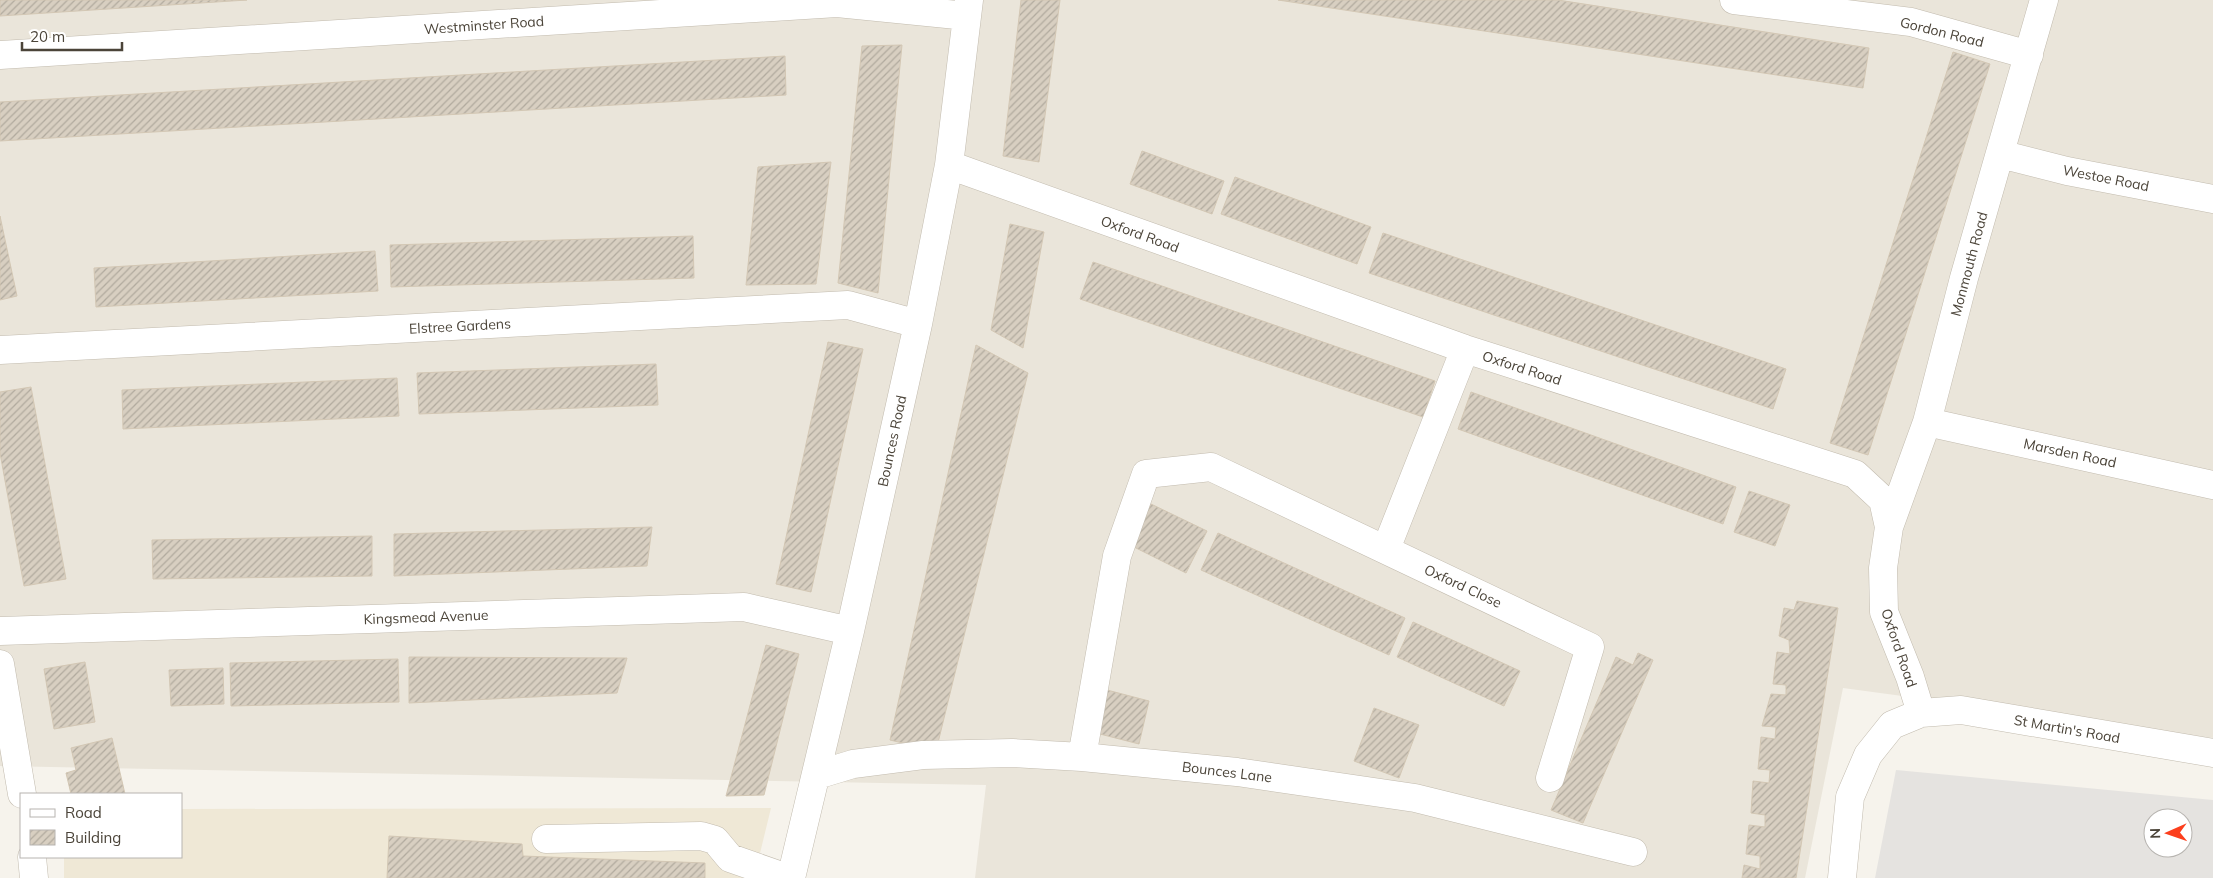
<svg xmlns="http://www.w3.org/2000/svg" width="2213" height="878" font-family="Mulish,sans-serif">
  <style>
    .residential { fill: #eae5da }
    .education { fill: #efe8d6 }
    .parking { fill: #e5e3e0; fill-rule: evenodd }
    .building { fill: url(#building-hatch); stroke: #d3c7b4 }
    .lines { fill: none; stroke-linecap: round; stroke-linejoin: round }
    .minor-casing { stroke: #c2bbae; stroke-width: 29 }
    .minor { stroke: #fff; stroke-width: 28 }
    .labels { text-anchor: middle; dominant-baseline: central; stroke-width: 5; stroke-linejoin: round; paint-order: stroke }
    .street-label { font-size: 14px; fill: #4b4439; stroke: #fff }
  </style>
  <defs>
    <pattern id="building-hatch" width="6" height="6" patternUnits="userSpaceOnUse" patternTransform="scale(1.25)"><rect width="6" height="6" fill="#d8cfc1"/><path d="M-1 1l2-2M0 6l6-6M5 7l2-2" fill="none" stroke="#b1aa9e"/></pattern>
  </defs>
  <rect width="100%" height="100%" fill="#f6f3ec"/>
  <path class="residential" d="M0,0h2213v738l-370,-50 -38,190h-830l11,-93 -986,-19z"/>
  <path class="education" d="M771,808l-17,70h-690v-21h117v-48z"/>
  <path class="parking" d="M1896,770l317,30v78h-338zM2153,818h30v30h-30z"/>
  <path class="building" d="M0,0h247l-247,16z
    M1021,0h39l-21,162 -36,-6z
    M1278,0h280l311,48 -6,40z
    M902,45l-24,248 -40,-10 24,-237z
    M1953,52l37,12 -122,391 -38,-12z
    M785,56l1,39 -786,46v-39z
    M1142,151l82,30 -12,33 -82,-30z
    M831,162l-15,122 -70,1 12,-118z
    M1235,177l136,50 -14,37 -136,-50z
    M0,216l17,80 -17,4z
    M1010,224l34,8 -21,116 -32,-18z
    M1383,233l403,136 -13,40 -404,-136z
    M693,236l1,42 -303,9 -1,-42z
    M375,251l3,40 -282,16 -2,-39z
    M1093,262l342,119 -12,36 -343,-118z
    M828,342l35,7 -52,243 -35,-8z
    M976,345l52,28 -92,378 -46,-11z
    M656,364l2,41 -239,9 -2,-41z
    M397,378l2,38 -276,13 -1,-39z
    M31,387l35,192 -42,7 -24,-133v-61z
    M1471,392l265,95 -13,37 -265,-95z
    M1749,491l41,14 -15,41 -41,-14z
    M1151,504l56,27 -21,42 -56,-28z
    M652,527l-5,39 -253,10v-42z
    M1218,533l187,85 -16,37 -188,-85z
    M372,536v40l-219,3 -1,-39z
    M1797,601l41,7 -42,270h-54l2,-13 16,4v-13l-14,-2 3,-29 16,2v-12l-14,-2 2,-32 16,2 1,-13 -12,-1 3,-32 14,2 1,-12 -14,-1 9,-32 15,1v-10l-13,-1 4,-32 13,2 -1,-14 -10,-4 5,-28 10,2z
    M1413,622l107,49 -16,35 -107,-49z
    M766,645l33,9 -35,141 -38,1z
    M1638,653l15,7 -70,163 -32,-13 65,-153 17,8z
    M409,657l218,1 -10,35 -208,10z
    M398,659l1,43 -168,4 -1,-43z
    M85,662l10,60 -41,7 -10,-60z
    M223,668l1,36 -53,2 -2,-36z
    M1107,690l42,11 -10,43 -43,-11z
    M1374,708l45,17 -20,53 -45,-17z
    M112,738l13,56h-54l-5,-21 10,-3 -5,-22z
    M389,836l133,8 1,12 182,7v15h-318z"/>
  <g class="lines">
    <g class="minor-casing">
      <path id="minor" d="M1734,0l177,22 118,33
        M0,55l837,-52 130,13
        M2000,154l67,17 146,28
        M949,165l516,184 390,125 28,26 6,27 -6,41 1,44 26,65 11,36
        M0,350l848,-45 70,19
        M1927,422l286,63
        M1889,527l38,-105 37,-144 80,-278
        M1386,549l79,-200
        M0,631l744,-24 106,24
        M0,664l22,130
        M1082,757l35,-201 29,-82 65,-7 379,180 -40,131
        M817,775l36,-11 70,-9 89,-2 70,4 155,15 178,26 218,54
        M546,839l155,-3 14,4 15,18 57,20
        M32,857l2,21
        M791,878l59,-247 68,-307 31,-159 20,-165
        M1842,878l8,-81 18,-42 24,-30 29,-12 40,-3 252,43"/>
    </g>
    <use href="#minor" class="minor"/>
  </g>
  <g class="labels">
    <g class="street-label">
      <text transform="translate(484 25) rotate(-4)">Westminster Road</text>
      <text transform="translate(1942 32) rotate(14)">Gordon Road</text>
      <text transform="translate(2106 178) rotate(11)">Westoe Road</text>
      <text transform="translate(1140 234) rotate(20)">Oxford Road</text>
      <text transform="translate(1969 264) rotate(-75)">Monmouth Road</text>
      <text transform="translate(460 326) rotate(-3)">Elstree Gardens</text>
      <text transform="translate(1522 368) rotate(18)">Oxford Road</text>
      <text transform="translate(892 441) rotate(-78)">Bounces Road</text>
      <text transform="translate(2070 453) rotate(12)">Marsden Road</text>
      <text transform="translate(1463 586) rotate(25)">Oxford Close</text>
      <text transform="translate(426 617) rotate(-2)">Kingsmead Avenue</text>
      <text transform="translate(1899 648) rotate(71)">Oxford Road</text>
      <text transform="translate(2067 729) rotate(10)">St Martin's Road</text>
      <text transform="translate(1227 772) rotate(7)">Bounces Lane</text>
    </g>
  </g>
  <rect x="20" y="793" width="162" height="65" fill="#ffffff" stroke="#b7b4b0"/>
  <rect x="30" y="809" width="25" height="8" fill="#ffffff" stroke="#b7b4b0"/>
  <text x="65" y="818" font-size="15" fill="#4b4439">Road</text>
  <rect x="30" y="830" width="25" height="15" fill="url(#building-hatch)" stroke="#b7b4b0"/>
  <text x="65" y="843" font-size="15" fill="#4b4439">Building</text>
  <g transform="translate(2168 833) rotate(268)"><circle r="24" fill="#ffffff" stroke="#b7b4b0"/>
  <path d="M0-4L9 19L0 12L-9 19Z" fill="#fc3f1d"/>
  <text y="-8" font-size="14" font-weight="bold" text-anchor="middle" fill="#4b4439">N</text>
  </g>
  <path d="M22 42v8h100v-8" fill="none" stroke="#4b4439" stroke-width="2.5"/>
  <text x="30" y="42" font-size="15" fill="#4b4439" stroke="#ffffff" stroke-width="4" paint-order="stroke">20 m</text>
</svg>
